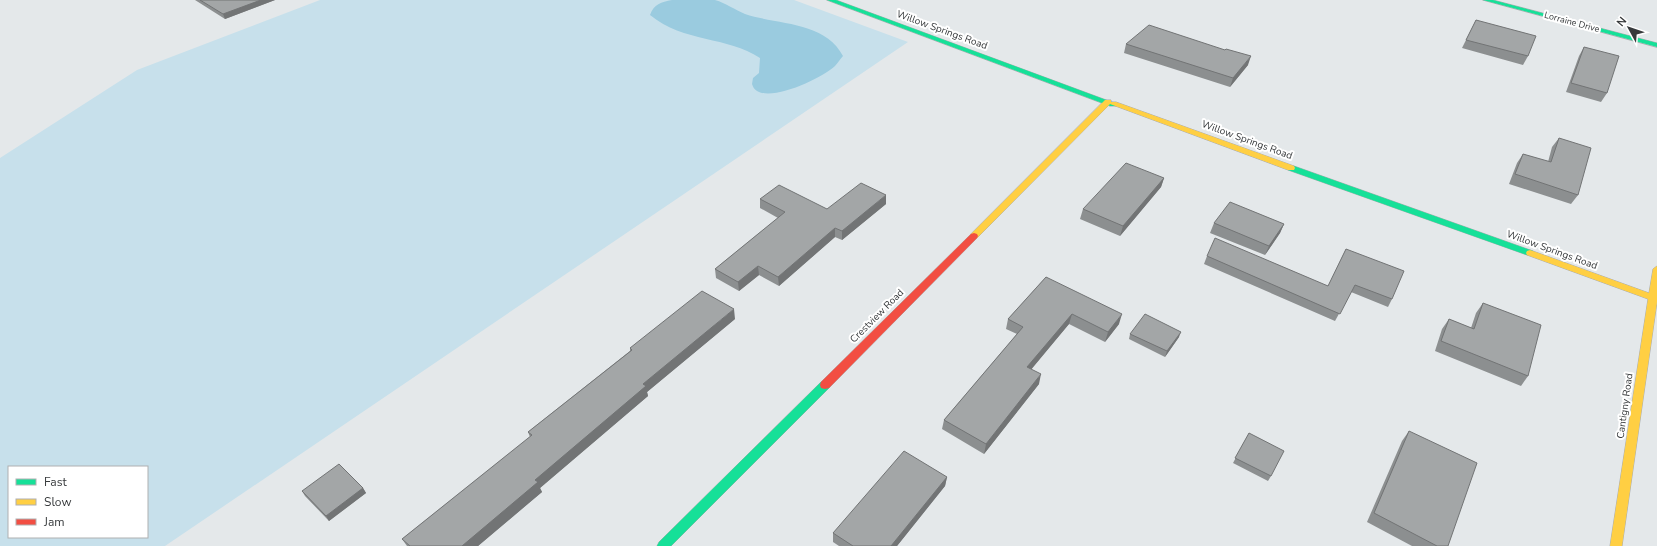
<svg xmlns="http://www.w3.org/2000/svg" width="1657" height="546" font-family="'Nunito Sans',sans-serif">
  <style>
    .green { fill: #c7e0eb; fill-rule: evenodd }
    .water { fill: #9acbdf }
    .lines { fill: none; stroke-linecap: round; stroke-linejoin: round }
    .fast-casing { stroke: #aaadaf; stroke-width: 1 }
    .slow-casing { stroke: #aaadaf; stroke-width: 1 }
    .jam-casing { stroke: #aaadaf; stroke-width: 1 }
    .fast { fill: #16e098; fill-rule: evenodd }
    .slow { fill: #ffcf43; fill-rule: evenodd }
    .jam { fill: #f24e42; fill-rule: evenodd }
    .wall { fill: #8c8f90 }
    .shaded-wall { fill: #727475 }
    .building { fill: #a3a6a7; stroke: #727475 }
    .labels { text-anchor: middle; dominant-baseline: central; stroke-width: 4; stroke-linejoin: round; paint-order: stroke }
    .far-street-label { font-size: 9px; fill: #373a3c; stroke: #fff }
    .street-label { font-size: 10px; fill: #373a3c; stroke: #fff }
  </style>
  <rect width="100%" height="100%" fill="#e4e8ea"/>
  <path class="green" d="M320,0h474l114,42 -743,504h-165v-388l137,-88zM9,467h138v70h-138z"/>
  <path class="water" d="M672,0c13,0 29,0 43,0 11,3 20,10 30,14 33,11 80,7 98,42 -3,3 -5,7 -8,10 -13,12 -61,35 -78,25 -3,-2 -4,-4 -5,-7l1,-6 6,-5 1,-15c-33,-22 -76,-15 -110,-43 4,-11 11,-13 22,-15z"/>
  <g class="lines">
    <g class="fast-casing">
      <path id="fast" d="M827,0h9l281,104 -1,2h-6z
        M1483,0h10l164,43v4z
        M1288,166h6l239,85 1,2 -1,2h-6l-239,-85 -1,-2z
        M825,381l4,1 1,3 -1,3 -158,158h-14l2,-4 162,-160z"/>
    </g>
    <g class="slow-casing">
      <path id="slow" d="M1105,100h6v2h5l178,64 1,2 -1,2h-6l-178,-66 -133,134h-6l-1,-2 1,-2z
        M1530,250l119,43 4,-24 4,-3v36l-35,244h-12l38,-247 -121,-44 -1,-2 1,-2z"/>
    </g>
    <g class="jam-casing">
      <path id="jam" d="M974,233l3,1 1,2 -1,2 -148,150 -4,1 -4,-1 -1,-3 1,-3 150,-148z"/>
    </g>
    <use href="#fast" class="fast"/>
    <use href="#slow" class="slow"/>
    <use href="#jam" class="jam"/>
  </g>
  <path class="wall" d="M195,0h80l-50,19z
    M1476,20l52,36 -5,9 -61,-17z
    M1126,44l122,21 -18,22 -106,-34z
    M1584,47l23,46 -6,9 -35,-10 13,-36z
    M1559,138l19,57 -7,9 -62,-20 8,-21 6,-9 25,8 4,-15z
    M1164,178l-3,9 -41,49 -40,-17 3,-10z
    M760,199l67,10 59,-5 -44,36 -7,-3 -56,49 -20,-11 -20,16 -23,-13 -1,-9 63,-51 -18,-10z
    M1214,223l70,1 -4,9 -15,22 -55,-22z
    M1346,249l46,50 -4,8 -37,-15 -16,29 -131,-57 3,-8 121,30z
    M1046,277l73,47 -14,18 -36,-18 -38,45 8,15 -55,70 -42,-25 2,-9 73,-86 -11,-5 2,-10z
    M1483,303l45,73 -7,10 -86,-35 7,-22 7,-10 22,9 5,-15z
    M735,319l-88,73 1,4 -108,92 2,4 -64,54h-71l-5,-7 128,-102 -2,-5 102,-81v-3z
    M1130,334l49,3 -14,20 -36,-18z
    M1409,431l39,115h-36l-45,-24 35,-81z
    M1249,433l22,43 -3,5 -35,-18z
    M947,477l-2,9 -48,60h-58l-6,-4v-9z
    M363,488l3,5 -37,28 -24,-25 -3,-5z"/>
  <path class="shaded-wall" d="M261,0h14l-50,19 -2,-5z
    M1251,56l-3,9 -18,22 3,-9z
    M1164,178l-3,9 -41,49 3,-10z
    M886,195v9l-44,36v-9z
    M1284,224l-4,9 -15,22 4,-9z
    M835,228v9l-56,49 -1,-9z
    M758,266l1,9 -20,16 -1,-9z
    M734,309l1,10 -88,73 1,4 -108,92 2,4 -64,54h-16l73,-66 108,-96z
    M1072,314l-3,10 -44,53 2,-10z
    M1122,314l-3,10 -14,18 3,-10z
    M1181,332l-2,5 -14,20 2,-6z
    M1041,374l-2,10 -55,70 2,-10z
    M947,477l-2,9 -48,60h-6z
    M363,488l3,5 -37,28 -3,-5z"/>
  <path class="building" d="M200,0h61l-38,14z
    M1476,20l60,16 -8,20 -62,-16z
    M1149,25l76,25 1,-1 25,7 -18,22 -107,-34z
    M1584,47l35,9 -12,37 -36,-10z
    M1559,138l32,10 -13,47 -63,-21 8,-20 28,8z
    M1126,163l38,15 -41,48 -40,-17z
    M861,183l25,12 -44,36 -7,-3 -57,49 -20,-11 -20,16 -23,-13 70,-57 -25,-13 19,-14 48,24z
    M1230,202l54,22 -15,22 -55,-23z
    M1215,238l113,48 18,-37 58,22 -12,28 -37,-14 -15,29 -133,-58z
    M1046,277l76,37 -14,18 -36,-18 -45,53 14,7 -55,70 -42,-24 79,-93 -15,-8z
    M702,291l32,18 -91,75 3,2 -111,94 3,2 -76,64h-52l-8,-7 130,-104 -4,-3 104,-82 -2,-2z
    M1483,303l58,22 -13,51 -87,-35 8,-22 25,10z
    M1145,314l36,18 -14,19 -37,-17z
    M1409,431l68,32 -29,83h-11l-63,-33z
    M1249,433l35,18 -13,25 -36,-18z
    M904,451l43,26 -56,69h-38l-20,-13z
    M339,464l24,24 -37,28 -24,-25z"/>
  <g class="labels">
    <g class="far-street-label">
      <text transform="translate(1572 22) rotate(15)">Lorraine Drive</text>
    </g>
    <g class="street-label">
      <text transform="translate(942 30) rotate(20)">Willow Springs Road</text>
      <text transform="translate(1247 140) rotate(20)">Willow Springs Road</text>
      <text transform="translate(1552 250) rotate(20)">Willow Springs Road</text>
      <text transform="translate(877 316) rotate(-45)">Crestview Road</text>
      <text transform="translate(1625 406) rotate(-82)">Cantigny Road</text>
    </g>
  </g>
  <rect x="8" y="466" width="140" height="72" fill="#ffffff" stroke="#afb0b1"/>
  <rect x="16" y="479" width="20" height="6" fill="#16e098" stroke="#afb0b1"/>
  <text x="44" y="486" font-size="12" fill="#373a3c">Fast</text>
  <rect x="16" y="499" width="20" height="6" fill="#ffcf43" stroke="#afb0b1"/>
  <text x="44" y="506" font-size="12" fill="#373a3c">Slow</text>
  <rect x="16" y="519" width="20" height="6" fill="#f24e42" stroke="#afb0b1"/>
  <text x="44" y="526" font-size="12" fill="#373a3c">Jam</text>
  <g transform="translate(1629 28) rotate(310)" stroke="#ffffff" stroke-width="3" paint-order="stroke">
  <path d="M0-3L7 15L0 10L-7 15Z" fill="#373a3c"/>
  <text y="-6" font-size="11" font-weight="bold" text-anchor="middle" fill="#373a3c">N</text>
  </g>
</svg>
